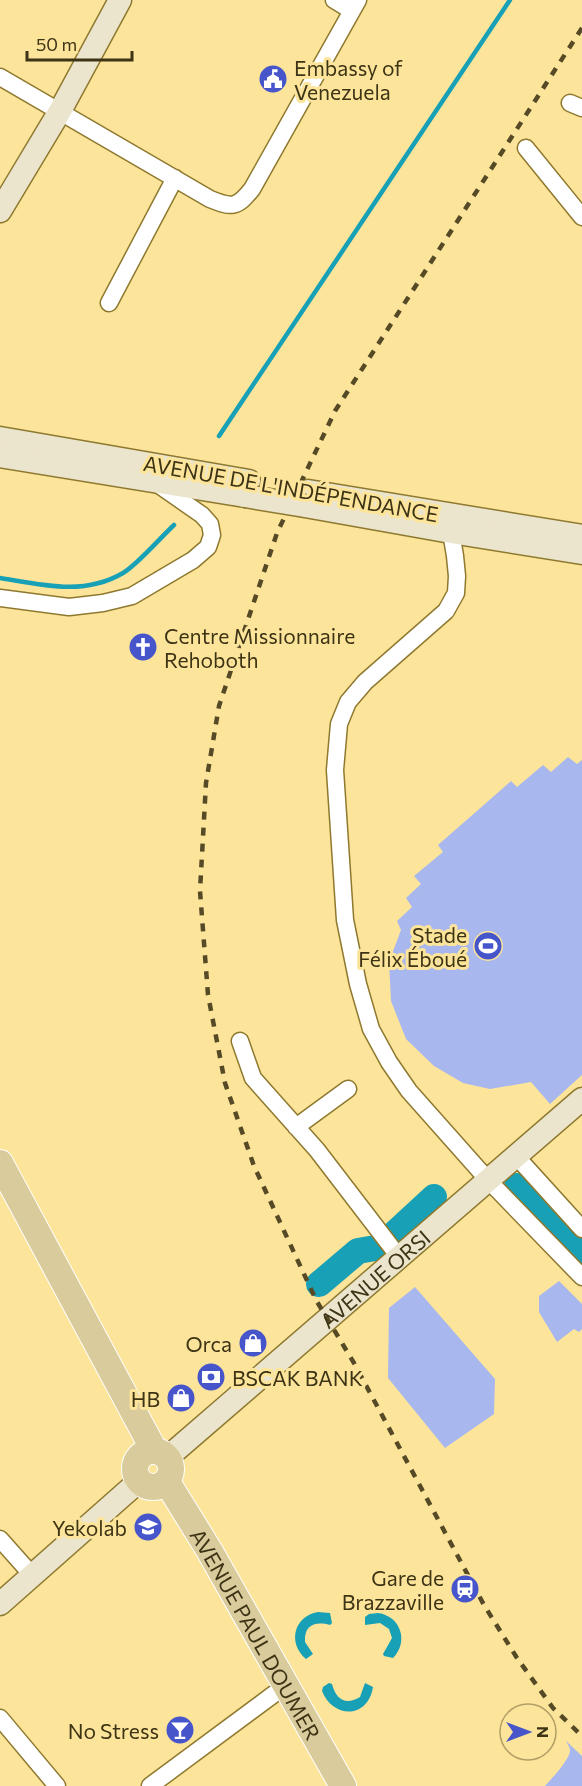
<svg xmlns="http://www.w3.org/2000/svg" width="582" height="1786" font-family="Commissioner,sans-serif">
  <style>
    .green { fill: #a8b7ee }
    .water { fill: #18a0b7 }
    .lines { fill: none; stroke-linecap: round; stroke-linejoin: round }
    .stream { stroke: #18a0b7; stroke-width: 4.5 }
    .river { stroke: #18a0b7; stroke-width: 26 }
    .street-casing { stroke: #8e792f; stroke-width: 19 }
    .secondary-casing { stroke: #8e792f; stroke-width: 25 }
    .primary-casing { stroke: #fff; stroke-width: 28 }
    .street { stroke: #fff; stroke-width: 16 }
    .secondary { stroke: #ece5cd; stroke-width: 22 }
    .primary { stroke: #d9cb9b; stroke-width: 26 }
    .rail { stroke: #564a26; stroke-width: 4.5; stroke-dasharray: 8 8; stroke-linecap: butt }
    .secondary-bridge-casing { stroke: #8e792f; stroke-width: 25; stroke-linecap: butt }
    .secondary-bridge { stroke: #ece5cd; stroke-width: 22 }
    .labels { text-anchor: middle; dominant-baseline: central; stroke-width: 6; stroke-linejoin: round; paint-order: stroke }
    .poi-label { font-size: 21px; fill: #3d3315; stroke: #fce59b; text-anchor: end }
    .street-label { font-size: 21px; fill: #3d3315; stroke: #fce59b }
  </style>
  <rect width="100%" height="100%" fill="#fce59b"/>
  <path class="green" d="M568,757l9,7 5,-4v315l-32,29 -19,-22 -41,7 -27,-6 -29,-17 -28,-27 -15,-38 -2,-39 12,-32 -4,-9 15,-14 -6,-9 15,-14 -7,-8 29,-24 -5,-7 73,-64 6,6 26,-22 8,7z
    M559,1281l23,23v25l-3,3 -5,-3 -17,13 -18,-30v-16z
    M415,1287l80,92 -1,35 -49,34 -57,-70 1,-70z
    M566,1741l16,15v30h-37c6,-7 25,-26 25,-36 0,-3 -3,-6 -4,-9z"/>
  <path class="water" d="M318,1612l12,1 2,10 -2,2c-15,-4 -26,0 -25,17l8,12 -7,5c-19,-16 -12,-43 12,-47z
    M378,1613c23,3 31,29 15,45l-9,-2 -1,-2 9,-16 -3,-9 -9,-6 -15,2v-8l4,-3z
    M329,1683l3,1c4,15 13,22 28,13l5,-14 8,4c-5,32 -40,32 -51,4l1,-4z"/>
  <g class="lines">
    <path class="stream" d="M219,436l291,-436
      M0,578c42,7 84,18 123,-5 14,-8 38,-36 51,-48"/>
    <path class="river" d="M517,1186l65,65
      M395,1233l39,-36
      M319,1284l39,-33 23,-4"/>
    <g class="street-casing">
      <path id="street" d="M334,0l18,11
        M0,77l210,122c22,9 27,9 42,-10l106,-189
        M570,103l12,5
        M526,148l56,69
        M109,303l66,-125
        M451,532l4,24 2,20 -1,17 -10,18 -81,71 -17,20 -9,22 -4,46 10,150 13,64 13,45 18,33 20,29 79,89 94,97
        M0,598l69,9 34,-4 29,-7 61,-36 15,-13 4,-12 -2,-11 -8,-9 -43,-30
        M240,1041l13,37 64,72 82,107
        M296,1127l52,-38
        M515,1155l67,74
        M0,1539l32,36
        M0,1718l57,68
        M150,1786l124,-92"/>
    </g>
    <g class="secondary-casing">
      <g id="secondary">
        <path d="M0,211l60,-100 60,-111"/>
        <path d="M0,438l249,43"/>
        <path d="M0,456l245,40"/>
        <path d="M308,491l274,45"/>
        <path d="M305,506l146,26 131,21"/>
        <path id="s1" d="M168,1457l414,-358"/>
        <path d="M0,1604l139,-123"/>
      </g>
    </g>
    <g class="primary-casing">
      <g id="primary">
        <path d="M0,1163l154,287"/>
        <circle cx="153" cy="1469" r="18"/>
        <path id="s2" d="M167,1482l42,68 134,236"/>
      </g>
    </g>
    <use href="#street" class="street"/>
    <use href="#secondary" class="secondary"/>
    <use href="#primary" class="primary"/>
    <path class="rail" d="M582,28l-247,383 -58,122 -58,173 -13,77 -6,108 8,104 17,88 29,83 62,134 38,63 130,242 33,53 36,50 29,28"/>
    <g class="secondary-bridge-casing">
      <path id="secondary-bridge" d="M245,496l60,10"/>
    </g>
    <use href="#secondary-bridge" class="secondary-bridge"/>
  </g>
  <defs>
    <g id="civic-disc" transform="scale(1.5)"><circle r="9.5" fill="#4755ca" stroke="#fce59b"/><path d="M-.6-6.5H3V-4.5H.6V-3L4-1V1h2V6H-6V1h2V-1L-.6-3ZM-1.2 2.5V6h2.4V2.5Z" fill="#fff"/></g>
    <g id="church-disc" transform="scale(1.5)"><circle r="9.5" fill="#4755ca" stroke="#fce59b"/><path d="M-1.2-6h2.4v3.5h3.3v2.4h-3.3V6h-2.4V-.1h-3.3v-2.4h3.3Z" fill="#fff"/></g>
    <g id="stadium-disc" transform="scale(1.5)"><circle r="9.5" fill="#4755ca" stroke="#fce59b"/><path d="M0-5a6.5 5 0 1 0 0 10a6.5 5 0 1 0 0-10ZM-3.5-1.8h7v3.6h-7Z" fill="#fff"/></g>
    <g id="shop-disc" transform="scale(1.5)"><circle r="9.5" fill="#4755ca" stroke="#fce59b"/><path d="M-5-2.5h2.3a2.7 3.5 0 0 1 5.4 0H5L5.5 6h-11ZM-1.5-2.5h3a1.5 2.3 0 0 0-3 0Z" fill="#fff"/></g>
    <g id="bank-disc" transform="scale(1.5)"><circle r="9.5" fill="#4755ca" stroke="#fce59b"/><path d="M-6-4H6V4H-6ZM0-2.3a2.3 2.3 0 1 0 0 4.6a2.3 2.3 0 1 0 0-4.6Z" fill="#fff"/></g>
    <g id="school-disc" transform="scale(1.5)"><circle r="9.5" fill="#4755ca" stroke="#fce59b"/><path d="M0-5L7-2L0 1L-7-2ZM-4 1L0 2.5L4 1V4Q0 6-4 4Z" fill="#fff"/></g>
    <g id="station-disc" transform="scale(1.5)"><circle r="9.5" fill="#4755ca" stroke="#fce59b"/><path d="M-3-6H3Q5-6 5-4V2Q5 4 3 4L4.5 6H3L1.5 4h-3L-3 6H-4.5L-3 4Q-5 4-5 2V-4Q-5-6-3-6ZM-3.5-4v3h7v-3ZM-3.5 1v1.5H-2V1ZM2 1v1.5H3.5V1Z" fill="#fff"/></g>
    <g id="bar-disc" transform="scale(1.5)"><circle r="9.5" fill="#4755ca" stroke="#fce59b"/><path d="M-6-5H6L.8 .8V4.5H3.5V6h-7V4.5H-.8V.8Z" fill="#fff"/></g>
  </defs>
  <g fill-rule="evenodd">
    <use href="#civic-disc" x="273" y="79"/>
    <use href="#church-disc" x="143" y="647"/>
    <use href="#stadium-disc" x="488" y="946"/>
    <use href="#shop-disc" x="253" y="1343"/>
    <use href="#bank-disc" x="211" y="1377"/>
    <use href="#shop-disc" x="181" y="1398"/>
    <use href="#school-disc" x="148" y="1527"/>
    <use href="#station-disc" x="465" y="1589"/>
    <use href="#bar-disc" x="180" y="1730"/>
  </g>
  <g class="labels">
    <g class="poi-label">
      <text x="294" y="67" text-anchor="start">Embassy of<tspan x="294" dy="24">Venezuela</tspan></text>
      <text x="164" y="635" text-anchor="start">Centre Missionnaire<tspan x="164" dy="24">Rehoboth</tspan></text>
      <text x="467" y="934">Stade<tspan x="467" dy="24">Félix Éboué</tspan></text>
      <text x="232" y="1343">Orca</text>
      <text x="232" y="1377" text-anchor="start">BSCAK BANK</text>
      <text x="160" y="1398">HB</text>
      <text x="127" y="1527">Yekolab</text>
      <text x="444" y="1577">Gare de<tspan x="444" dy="24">Brazzaville</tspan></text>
      <text x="159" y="1730">No Stress</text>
    </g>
    <g class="street-label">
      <text transform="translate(291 488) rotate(10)">AVENUE DE L'INDÉPENDANCE</text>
      <text stroke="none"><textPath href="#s1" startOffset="273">AVENUE ORSI</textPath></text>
      <text stroke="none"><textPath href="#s2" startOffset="176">AVENUE PAUL DOUMER</textPath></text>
    </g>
  </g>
  <g transform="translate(528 1732) rotate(90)"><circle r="28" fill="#fce59b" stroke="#b09e65" stroke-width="1.5"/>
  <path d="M0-4.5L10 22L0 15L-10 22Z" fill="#4755ca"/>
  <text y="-9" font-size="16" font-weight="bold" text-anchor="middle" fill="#3d3315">N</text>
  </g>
  <path d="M27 51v9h105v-9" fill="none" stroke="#3d3315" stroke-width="3"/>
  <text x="36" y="51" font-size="18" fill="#3d3315" stroke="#fce59b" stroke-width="4.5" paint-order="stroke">50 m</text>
</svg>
